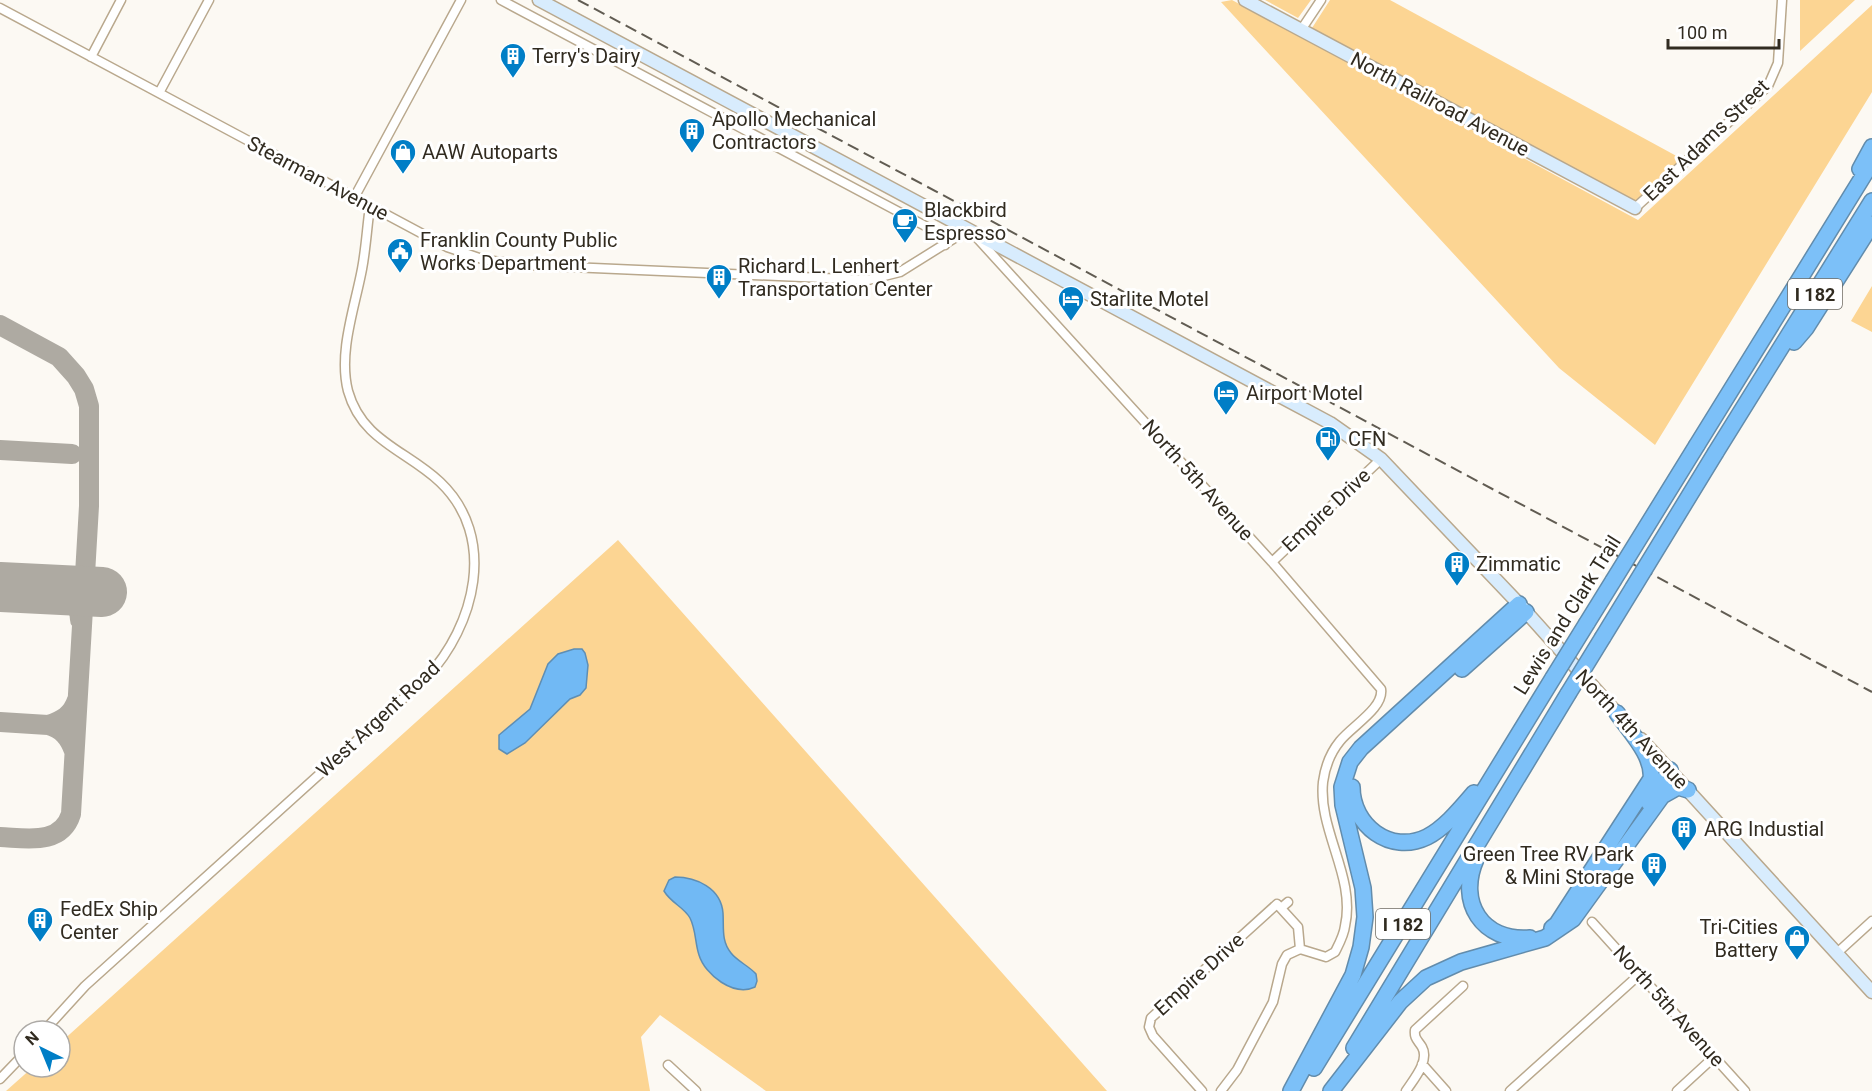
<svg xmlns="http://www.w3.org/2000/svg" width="1872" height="1091" font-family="Roboto,sans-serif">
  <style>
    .green { fill: #fcd593 }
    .water { fill: #71b9f4; stroke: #5e8eb4; stroke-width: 1.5 }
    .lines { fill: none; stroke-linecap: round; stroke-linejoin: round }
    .taxiway { stroke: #aeaaa2; stroke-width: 20 }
    .runway { stroke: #aeaaa2; stroke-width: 50 }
    .street-casing { stroke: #b9a88d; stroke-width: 11 }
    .secondary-casing { stroke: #b9a88d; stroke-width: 15 }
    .highway-casing { stroke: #628cac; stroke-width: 18 }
    .street { stroke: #fff; stroke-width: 8 }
    .secondary { stroke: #d8ecfd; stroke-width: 12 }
    .highway { stroke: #7cc0f8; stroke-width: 15 }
    .rail { stroke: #615c52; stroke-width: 2; stroke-dasharray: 12 6; stroke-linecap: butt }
    .highway-bridge-casing { stroke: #628cac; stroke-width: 18; stroke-linecap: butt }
    .highway-bridge { stroke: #7cc0f8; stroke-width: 15 }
    .labels { text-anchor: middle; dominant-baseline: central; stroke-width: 6; stroke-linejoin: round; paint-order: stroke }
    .shield { fill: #fff; stroke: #6f6b63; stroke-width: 1.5 }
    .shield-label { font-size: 18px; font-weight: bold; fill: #312b20 }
    .poi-label { font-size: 20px; fill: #312b20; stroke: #fff; text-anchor: start }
    .street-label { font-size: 20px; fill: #312b20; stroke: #fff }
  </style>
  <rect width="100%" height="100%" fill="#fcf9f3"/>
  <path class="green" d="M1232,0l406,220 234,-215v87l-217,353 -96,-77 -338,-366z
    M1265,0h46l-13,18z
    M1330,0h60l292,159 -47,43 -323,-174z
    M1800,0h55l-55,51z
    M1872,286v46l-21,-11z
    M618,540l489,551h-341l-106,-76 -19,22 9,54h-644l27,-24h27v-24z"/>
  <path class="water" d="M574,649h8l3,4 3,12 -2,23 -6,7 -10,4 -45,44 -18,11 -8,-5v-14l31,-26 18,-45 10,-10z
    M675,877c21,0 46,11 48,36 1,14 -2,28 8,40 6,8 18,13 25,21l1,7 -2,6c-21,10 -50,-12 -56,-32 -4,-12 -3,-25 -9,-37 -6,-11 -19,-15 -26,-27l5,-11z"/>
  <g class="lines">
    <path class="taxiway" d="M0,325l59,32 17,19 8,13 5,17v100l-18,308c-10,32 -45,24 -71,23
      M0,450l72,4
      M33,589c20,4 47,5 47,31
      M0,722l48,3
      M74,751c-5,-14 -12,-22 -26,-26 14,-4 24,-10 29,-25"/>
    <path class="runway" d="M0,587l102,5"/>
    <g class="street-casing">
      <path id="street" d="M501,0l428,228 8,6 8,11
        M0,8l447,239 38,13 40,5 343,15 32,-8 69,-43 303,333 109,127c3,19 -29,37 -41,52 -9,11 -15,26 -17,41 -5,49 33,95 22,144 -1,9 -6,18 -10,26l-9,5 -26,-8 -13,6 -5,9 -9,38 -36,68 -16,21
        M1301,30l20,-30
        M91,57l30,-57
        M159,93l50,-93
        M354,198l107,-198
        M1635,208l133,-122 10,-23 4,-63
        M1272,562l109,-103
        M1281,908l7,-6
        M1592,922l153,169
        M1837,953l35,-32
        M44,1031l41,-45 341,-308c49,-52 72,-141 14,-196 -34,-32 -78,-41 -92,-91 -10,-39 7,-84 14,-122 4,-21 5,-42 8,-63
        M1422,1064l24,27
        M668,1065l28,26
        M0,1079l24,-25
        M1202,1091l-49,-55 -4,-9 2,-9 126,-114 21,23 2,22
        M1406,1091c7,-11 24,-30 16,-44 -4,-7 -8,-8 -7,-17l48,-44
        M1510,1091l130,-117
        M1677,1091l37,-34"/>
    </g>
    <g class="secondary-casing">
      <path id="secondary" d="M539,0l791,423 51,36 138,145 104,116
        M1245,0l390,208
        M1641,739l231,253"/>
    </g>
    <g class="highway-casing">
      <path id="highway" d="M1860,169l12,-22
        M1794,342l12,-14 66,-104
        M1697,445l175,-283
        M1716,452l156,-251
        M1587,623l26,-42
        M1603,637l30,-49
        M1462,669l64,-57
        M1352,787c0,38 38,68 75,50 18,-9 34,-29 47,-44
        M1649,803l21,-33
        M1476,859c-19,43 6,83 54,79
        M1552,928l5,-4 94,-145c3,-23 -21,-47 -34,-66
        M1354,1048l214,-354
        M1314,1068l239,-390
        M1291,1091l62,-116 8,-28 4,-30 -2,-29 -20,-83 -1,-18 8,-25 11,-14 158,-144
        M1331,1091l69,-89 26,-24 35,-16 84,-24 28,-19 89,-123 16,-9 10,3"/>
    </g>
    <use href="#street" class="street"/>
    <use href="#secondary" class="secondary"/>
    <use href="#highway" class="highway"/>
    <path class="rail" d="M578,0l1294,692"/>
    <g class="highway-bridge-casing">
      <path id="highway-bridge" d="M1613,581l84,-136
        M1633,588l83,-136
        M1553,678l34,-55
        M1568,694l35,-57"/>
    </g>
    <use href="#highway-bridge" class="highway-bridge"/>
  </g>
  <defs>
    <g id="building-pin" transform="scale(1.35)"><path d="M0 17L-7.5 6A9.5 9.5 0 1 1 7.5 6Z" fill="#007ec6" stroke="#fff"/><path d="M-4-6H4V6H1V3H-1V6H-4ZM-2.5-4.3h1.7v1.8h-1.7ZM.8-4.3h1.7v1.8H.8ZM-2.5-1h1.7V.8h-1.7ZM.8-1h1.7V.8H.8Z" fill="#fff"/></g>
    <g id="shop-pin" transform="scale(1.35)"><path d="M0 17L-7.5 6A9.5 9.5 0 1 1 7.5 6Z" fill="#007ec6" stroke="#fff"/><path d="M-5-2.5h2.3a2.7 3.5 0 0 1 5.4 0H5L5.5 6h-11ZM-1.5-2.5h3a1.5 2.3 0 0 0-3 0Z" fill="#fff"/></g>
    <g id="cafe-pin" transform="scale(1.35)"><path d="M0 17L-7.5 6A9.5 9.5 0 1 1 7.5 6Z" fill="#007ec6" stroke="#fff"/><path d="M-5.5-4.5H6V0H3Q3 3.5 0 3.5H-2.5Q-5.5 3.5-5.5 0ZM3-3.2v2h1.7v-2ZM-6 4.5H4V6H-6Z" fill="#fff"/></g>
    <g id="civic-pin" transform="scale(1.35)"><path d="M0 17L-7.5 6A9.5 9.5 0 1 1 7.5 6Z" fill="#007ec6" stroke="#fff"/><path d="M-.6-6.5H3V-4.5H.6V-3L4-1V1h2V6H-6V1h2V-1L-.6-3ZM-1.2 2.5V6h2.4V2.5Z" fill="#fff"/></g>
    <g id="hotel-pin" transform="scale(1.35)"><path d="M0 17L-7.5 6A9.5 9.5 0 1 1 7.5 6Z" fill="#007ec6" stroke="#fff"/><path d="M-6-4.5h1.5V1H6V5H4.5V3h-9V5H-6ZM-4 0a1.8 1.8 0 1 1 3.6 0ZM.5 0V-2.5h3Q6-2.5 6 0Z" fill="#fff"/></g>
    <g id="fuel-pin" transform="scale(1.35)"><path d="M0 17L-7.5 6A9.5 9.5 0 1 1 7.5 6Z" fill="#007ec6" stroke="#fff"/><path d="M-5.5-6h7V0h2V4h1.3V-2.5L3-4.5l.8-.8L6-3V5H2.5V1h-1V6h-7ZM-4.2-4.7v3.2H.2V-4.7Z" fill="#fff"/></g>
  </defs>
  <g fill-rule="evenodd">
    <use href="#building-pin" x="513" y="56"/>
    <use href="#building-pin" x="692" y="131"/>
    <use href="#shop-pin" x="403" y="152"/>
    <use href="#cafe-pin" x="905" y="221"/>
    <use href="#civic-pin" x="400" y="251"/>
    <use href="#building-pin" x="719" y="277"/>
    <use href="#hotel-pin" x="1071" y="299"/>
    <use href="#hotel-pin" x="1226" y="393"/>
    <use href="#fuel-pin" x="1328" y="439"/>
    <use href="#building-pin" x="1457" y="564"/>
    <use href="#building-pin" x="1684" y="829"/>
    <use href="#building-pin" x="1654" y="865"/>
    <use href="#building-pin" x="40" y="920"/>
    <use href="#shop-pin" x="1797" y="938"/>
  </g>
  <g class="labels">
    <g class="shield">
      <rect x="1788" y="279" width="54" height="30" rx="4.5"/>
      <rect x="1376" y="909" width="54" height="30" rx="4.5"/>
    </g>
    <g class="shield-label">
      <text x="1815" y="294">I 182</text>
      <text x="1403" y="924">I 182</text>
    </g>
    <g class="poi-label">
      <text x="532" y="56">Terry's Dairy</text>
      <text x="712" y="119">Apollo Mechanical<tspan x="712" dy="23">Contractors</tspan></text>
      <text x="422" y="152">AAW Autoparts</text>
      <text x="924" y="210">Blackbird<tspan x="924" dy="23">Espresso</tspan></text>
      <text x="420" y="240">Franklin County Public<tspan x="420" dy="23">Works Department</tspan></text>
      <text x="738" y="266">Richard L. Lenhert<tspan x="738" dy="23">Transportation Center</tspan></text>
      <text x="1090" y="299">Starlite Motel</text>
      <text x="1246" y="393">Airport Motel</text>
      <text x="1348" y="439">CFN</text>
      <text x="1476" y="564">Zimmatic</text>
      <text x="1704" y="829">ARG Industial</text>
      <text x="1634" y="854" text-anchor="end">Green Tree RV Park<tspan x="1634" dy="23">&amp; Mini Storage</tspan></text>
      <text x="60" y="909">FedEx Ship<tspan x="60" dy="23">Center</tspan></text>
      <text x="1778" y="927" text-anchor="end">Tri-Cities<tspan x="1778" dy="23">Battery</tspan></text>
    </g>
    <g class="street-label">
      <text transform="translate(1440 104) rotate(28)">North Railroad Avenue</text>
      <text transform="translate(1706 140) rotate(-44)">East Adams Street</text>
      <text transform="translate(318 178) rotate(28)">Stearman Avenue</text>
      <text transform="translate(1198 480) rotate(48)">North 5th Avenue</text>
      <text transform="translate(1326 510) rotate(-43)">Empire Drive</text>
      <text transform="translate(1567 615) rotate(-58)">Lewis and Clark Trail</text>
      <text transform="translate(378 719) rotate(-43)">West Argent Road</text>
      <text transform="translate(1632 729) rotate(47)">North 4th Avenue</text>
      <text transform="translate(1199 974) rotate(-42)">Empire Drive</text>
      <text transform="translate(1669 1006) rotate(48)">North 5th Avenue</text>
    </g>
  </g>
  <g transform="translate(42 1049) rotate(317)"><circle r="28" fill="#ffffff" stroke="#adaaa6" stroke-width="1.5"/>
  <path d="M0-4.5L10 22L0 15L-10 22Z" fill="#007ec6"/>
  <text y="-9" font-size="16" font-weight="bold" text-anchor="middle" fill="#312b20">N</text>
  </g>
  <path d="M1668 39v9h111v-9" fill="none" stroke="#312b20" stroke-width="3"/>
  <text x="1677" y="39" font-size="18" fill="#312b20" stroke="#ffffff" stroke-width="4.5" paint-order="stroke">100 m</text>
</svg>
